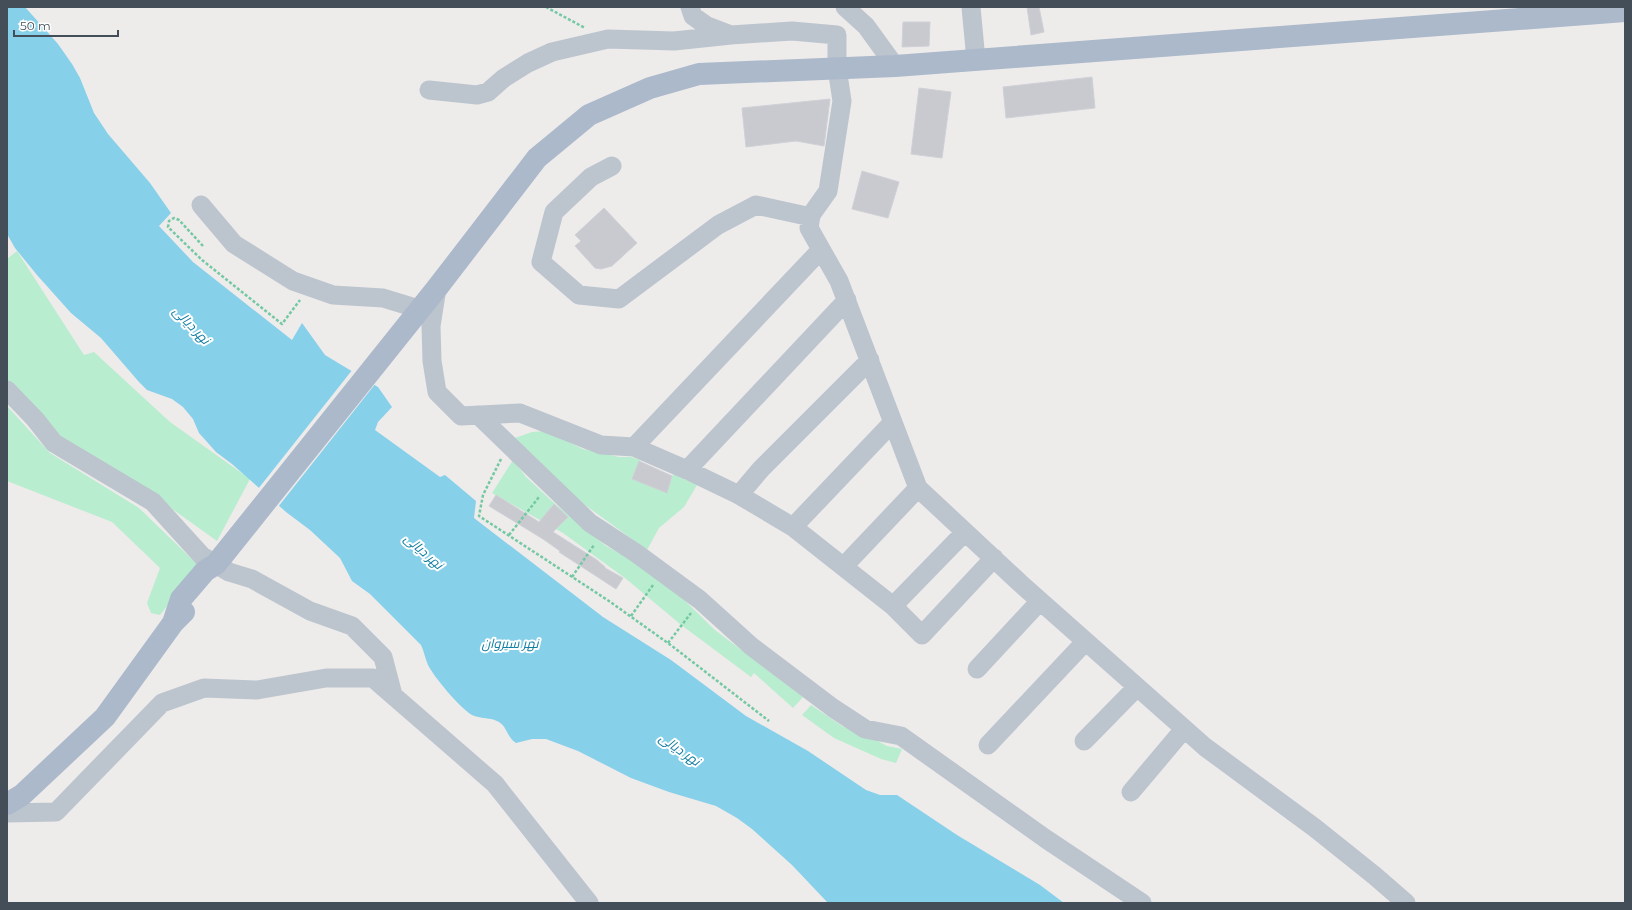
<svg xmlns="http://www.w3.org/2000/svg" width="1632" height="910" font-family="Montserrat,Cairo,sans-serif">
  <style>
    .green { fill: #b9edcf }
    .water { fill: #86d0e9 }
    .pier { fill: #eeebeb }
    .building { fill: #c8cad0; stroke: #cfd1d7 }
    .lines { fill: none; stroke-linecap: round; stroke-linejoin: round }
    .path { stroke: #72c9a2; stroke-width: 2.5; stroke-dasharray: 3 2; stroke-linecap: butt }
    .minor { stroke: #bcc5ce; stroke-width: 19 }
    .major { stroke: #abb9cb; stroke-width: 22 }
    .labels { text-anchor: middle; dominant-baseline: central; stroke-width: 4; stroke-linejoin: round; paint-order: stroke }
    .water-label { font-size: 13px; font-style: italic; fill: #0f7ca1; stroke: #fff }
  </style>
  <rect width="100%" height="100%" fill="#eeebeb"/>
  <path class="green" d="M17,251l67,104 10,-3 76,70 80,57 -33,62 -63,-45 -92,-57 -55,-59v-121z
    M7,406l43,47 89,55 60,58 -39,49 -9,-2 -4,-10 13,-35 -48,-46 -105,-41z
    M545,431l38,18 36,8h12l9,3 -7,19 34,13 6,-18 24,11 -13,22 -25,21 -12,22 -66,-48 -66,-64 17,-6z
    M513,460l13,17 27,25 53,44 32,17 39,30 38,37 88,67 -10,11 -39,-35 -3,4 -71,-53 -55,-46 -62,-45 -71,-40z
    M811,705l31,21 32,13 13,7 15,3 -6,14 -15,-4 -47,-21 -32,-23z"/>
  <path class="water" d="M7,7h18l33,37 14,20 8,14 14,35 14,21 42,49 21,30 -12,13 34,36 99,78 10,-17 23,32 53,32 14,20 -14,15 -3,8 65,47 5,-2 31,26 -2,17 129,99 68,43 75,56 62,35 58,39 14,5h17l60,40 83,50 24,18h-236l-36,-38 -40,-36 -15,-11 -21,-12 -47,-14 -38,-14 -53,-27 -32,-12h-14l-16,4c-9,-6 -9,-16 -17,-21 -8,-5 -19,-3 -27,-7 -12,-7 -38,-38 -44,-50 -3,-7 -4,-14 -7,-20l-51,-51 -18,-13 -12,-23 -30,-28 -24,-18 -54,-48 -16,-12 -17,-19 -6,-14 -10,-12 -11,-8 -25,-9 -8,-8 -38,-44 -30,-25 -34,-38 -22,-27 -8,-14z"/>
  <path class="pier" d="M353,369l23,14 -98,124 -20,-18z"/>
  <path class="building" d="M1027,7h12l5,25 -13,3z
    M903,22h27l-1,24 -27,1z
    M1092,77l3,31 -89,10 -3,-31z
    M919,88l32,4 -9,66 -31,-4z
    M830,99l-6,47 -28,-5 -50,6 -4,-39z
    M862,171l37,11 -11,36 -36,-9z
    M604,208l33,35 -25,23 -11,3 -6,-1 -20,-22 6,-5 -6,-6z
    M639,461l33,15 -5,17 -35,-14z
    M496,495l43,27 15,-18 14,13 -15,15 44,28 8,7v1l18,10 -7,11 -57,-37 1,-1 -17,-12 -54,-33z"/>
  <g class="lines">
    <path class="path" d="M546,7l39,21
      M203,246l-24,-26 -5,-2 -5,3 -1,6 34,33 80,64 18,-24
      M501,459l-18,36 -4,21 130,85 63,45 97,75
      M509,535l30,-38
      M572,577l22,-32
      M631,616l22,-31
      M668,643l23,-30"/>
    <path class="minor" d="M690,7l3,9 14,10 21,8
      M845,7l21,19 29,40
      M971,7l5,53
      M429,90l48,5 11,-3 16,-14 24,-15 24,-11 56,-13 66,2 57,-6 61,-4 45,4v33l5,33 -14,90 -17,24 -2,13 30,53 79,207 102,95 185,164 110,81 60,48 31,27
      M612,166l-21,11 -37,35 -13,50 38,33 40,4 99,-74 38,-20 55,12
      M201,205l33,39 59,37 40,14 50,3 36,11
      M437,288l-6,38 1,35 5,31 24,24 59,-3 81,32 33,2 53,23 52,25 54,32 100,79 29,29 72,-77
      M7,390l28,29 19,24 99,59 49,54 27,16 23,7 58,32 42,15 31,31 10,38
      M478,415l112,108 46,30 64,47 51,46 82,62 32,21 36,7 145,103 96,64
      M634,447l181,-191 7,-5
      M687,470l160,-170
      M739,495l22,-26 109,-109
      M793,527l100,-105
      M844,566l74,-78
      M893,606l72,-74
      M977,669l63,-68
      M1084,741l53,-54
      M988,745l97,-103
      M1131,792l53,-63
      M7,813l49,-1 106,-109 42,-15 53,2 69,-12h47l122,106 94,119"/>
    <path class="major" d="M173,623l8,-24 24,-28 11,-7 221,-276 100,-130 52,-43 61,-27 49,-14 196,-8 730,-55
      M7,804l15,-9 83,-78 68,-94 11,-11"/>
  </g>
  <g class="labels">
    <g class="water-label">
      <text transform="translate(192 325) rotate(46)">نهر ديالى</text>
      <text transform="translate(424 551) rotate(41)">نهر ديالى</text>
      <text x="510" y="643">نهر سیروان</text>
      <text transform="translate(680 749) rotate(35)">نهر ديالى</text>
    </g>
  </g>
  <rect width="1632" height="910" fill="none" stroke="#444e58" stroke-width="16"/>
  <path d="M14 30v6h104v-6" fill="none" stroke="#444e58" stroke-width="2"/>
  <text x="20" y="30" font-size="12" fill="#444e58" stroke="#ffffff" stroke-width="3" paint-order="stroke">50 m</text>
</svg>
